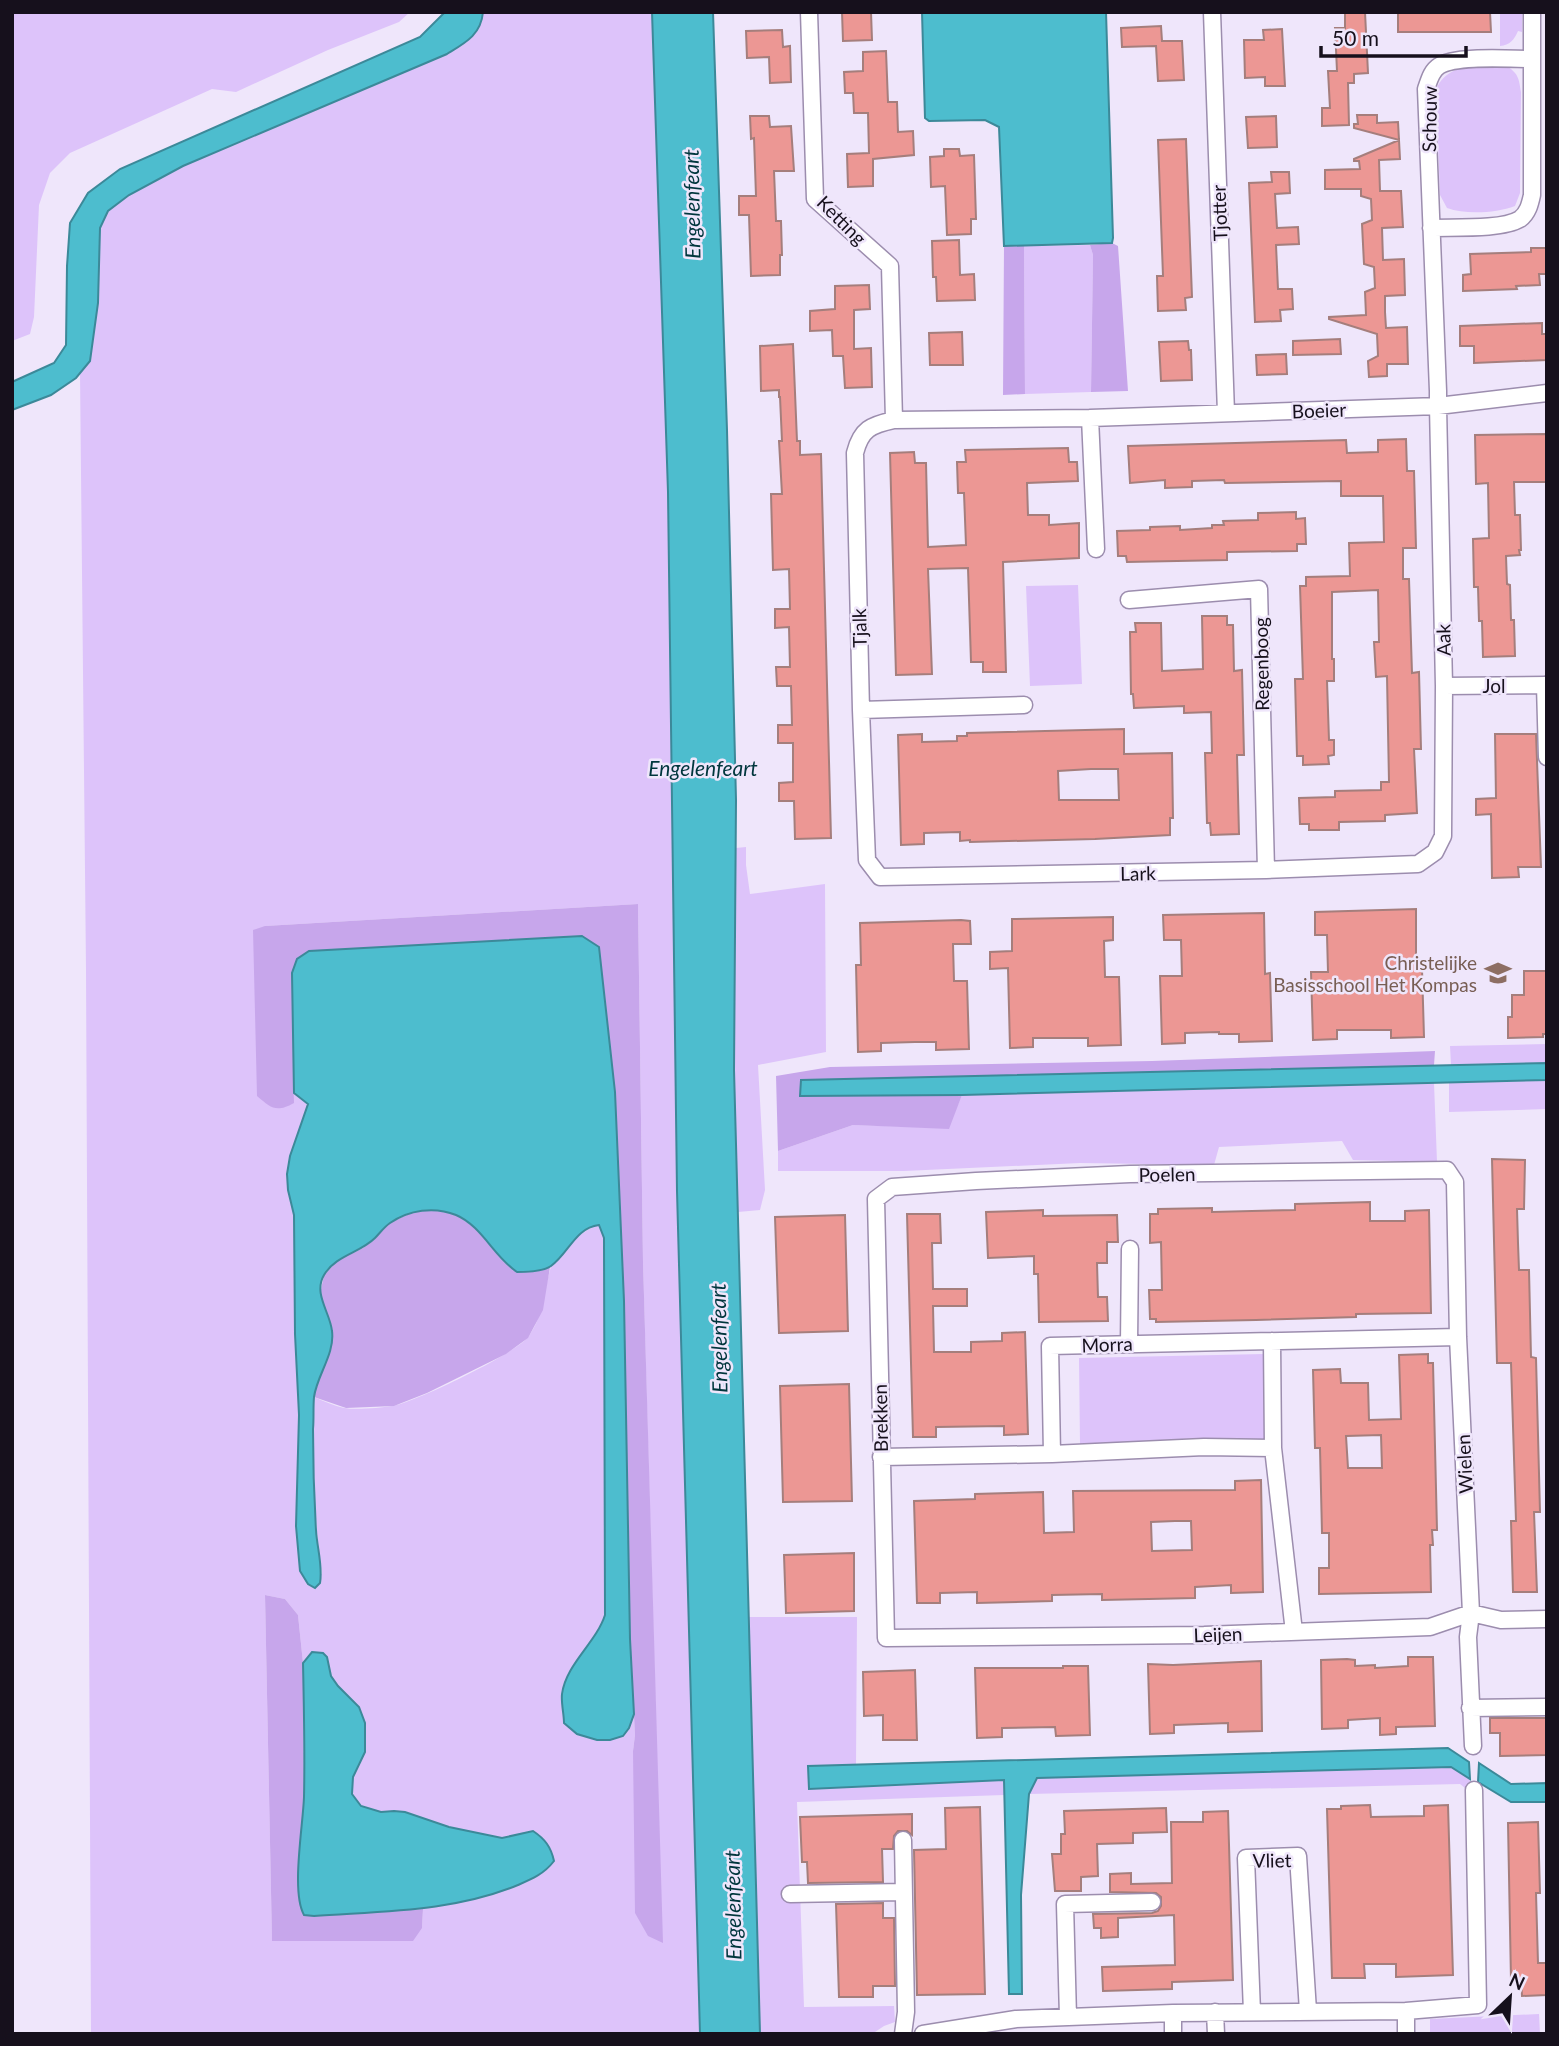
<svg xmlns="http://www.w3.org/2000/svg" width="1559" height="2046" font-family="Lato,sans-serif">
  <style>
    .green { fill: #ddc3fa; fill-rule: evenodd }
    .forest { fill: #c7a6eb }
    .water { fill: #4dbdce; stroke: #3c8999; stroke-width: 2 }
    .building { fill: #ec9794; stroke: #a57e7c; stroke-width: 2; fill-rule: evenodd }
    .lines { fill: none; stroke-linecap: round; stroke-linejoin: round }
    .minor-casing { stroke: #9c8dae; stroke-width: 19 }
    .minor { stroke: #fff; stroke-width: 16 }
    .labels { text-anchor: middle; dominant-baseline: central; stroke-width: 5; stroke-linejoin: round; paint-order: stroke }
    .street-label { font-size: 19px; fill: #16101c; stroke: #efe6fb }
    .education-label { font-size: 19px; fill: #785e54; stroke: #efe6fb; text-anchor: end }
    .water-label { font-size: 21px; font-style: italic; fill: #00363d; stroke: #efe6fb }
  </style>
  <rect width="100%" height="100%" fill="#efe6fb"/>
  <path class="green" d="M12,12h398l-11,10 -71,28 -92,42 -24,-3 -142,64 -20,20 -11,32 -5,112 -4,17 -18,7z
    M483,12h169l16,480 9,699 23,843h-609l-5,-1064 -6,-597 10,-12 8,-58 2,-75 8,-17 21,-16 54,-29 299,-146zM638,904l5,358 19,681 -29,-192 2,-16 -1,-21 -5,14 -52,6 -13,-11c0,-10 -3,-20 -2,-29 4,-30 34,-51 43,-79l-1,-377 -5,-13c-14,2 -45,31 -49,45 -7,25 -5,42 -21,66 -12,17 -115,67 -137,70 -12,2 -36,4 -48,2 -10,-2 -20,-7 -30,-11 -1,60 -1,118 8,177l-22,-3 -4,-45 3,-111 -4,-81 -1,-119 -6,-25 -1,-16 3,-18 18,-46v-6l-14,-11v10l-29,-177zM265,1595l20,4 13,16 5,48 1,134 119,112 -1,19 -150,12z
    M1500,12h22v20l-4,-1c-4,9 -8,14 -18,15z
    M1508,67c11,7 11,13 13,25l-1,101 -5,13c-19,7 -49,9 -68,2l-7,-13 -4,-105c11,-29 46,-24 72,-23z
    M1090,245l3,10 -2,137 -66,2 -1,-148z
    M1078,585l4,99 -52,2 -4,-100z
    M746,847v18l4,29 75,-10 1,168 -68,13 7,125 -5,20 -22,2 -4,-142 2,-222z
    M1547,1044v19l-96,2 -1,-19z
    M1547,1080v29l-98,3v-29z
    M1434,1083l3,79 -84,-2 -11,-19 -123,6 -5,18 -134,-2 -176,8h-126v-20l75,-26 95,3 14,-33z
    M1264,1354v87l-184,3 -1,-86z
    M749,1617h108l-1,148 -48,1 1,23 195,-9v15l-207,7 7,205 90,-1 1,16 -11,4 -12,8h-112z
    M1451,1767l19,12 -1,12 -9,-7 -431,10v-9l8,-7z
    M1539,2014l1,20h-110v-15z"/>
  <path class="forest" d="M1112,243l6,3 10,145 -37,1 2,-137 -3,-10z
    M1004,246h20l1,148 -22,1z
    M638,904l5,358 20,681 -15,-7 -13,-23 -2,-162 2,-16 -5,-96 -6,-338 -9,-209 -16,-145 -18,-11 -272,15 -17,22 2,130c-18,10 -23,5 -37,-7l-4,-166 12,-4z
    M1435,1051l-1,14 -203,7 -430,8v16l161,-1 -13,34 -96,-4 -75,26 -2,-75 54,-9 322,-6z
    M441,1210l17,6 17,12 31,36 20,8 24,-5 -7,43 -15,28 -22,16 -79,39 -33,13 -48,2 -32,-11 5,-22 12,-27 -11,-54 4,-19 14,-15 25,-12 12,-9 14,-16 27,-12z
    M265,1595l20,4 13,16 5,48 1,134 -5,84 15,35 109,-7 -1,19 -9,13h-141z"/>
  <path class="water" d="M445,12h38c-2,23 -18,31 -36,42l-264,112 -54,29 -21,16 -8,17 -2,75 -8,58 -14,17 -25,17 -39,15v-28l42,-19 12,-18 1,-79 3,-43 18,-30 32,-24 300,-132z
    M652,12h61l14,418 9,370 -2,270 26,964h-60l-23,-843 -9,-699z
    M922,12h184l7,226 -1,5 -108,3 -5,-119 -14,-7 -56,1 -4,-3z
    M582,936l17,11 16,145 9,209 6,338 4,75 -5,14 -6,8 -13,4h-13l-20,-6 -13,-11c0,-9 -3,-20 -2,-29 4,-30 34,-51 43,-79l-1,-377 -5,-13c-24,3 -30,28 -48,41 -7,5 -24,6 -34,6 -23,-15 -35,-46 -61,-57 -22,-9 -47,-5 -66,8 -6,4 -10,10 -15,15 -15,15 -39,17 -51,37 -11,19 6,37 8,56 3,23 -15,44 -18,66 -1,11 0,22 -1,32 0,34 1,68 3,101 1,18 7,36 4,53l-5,5 -7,-4 -8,-13 -4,-45 3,-111 -4,-81 -1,-119 -6,-25 -1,-16 3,-18 18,-52 -14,-11 -2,-120 5,-14 12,-8z
    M1547,1063v17l-585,15 -162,1 1,-16z
    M312,1652l11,1 4,4 4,19 7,10 21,21 6,16v29l-12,25 -1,17 9,12 20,6 13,-1 11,1 44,15 53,11 31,-7c12,8 18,16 21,30 -10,13 -22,18 -36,24 -65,27 -136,26 -204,31l-10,-1c-13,-23 -1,-89 0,-118 1,-44 0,-89 -1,-134z
    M1448,1748l21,14 1,17 -19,-12 -414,11 -8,16 -8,101 1,99h-13l-5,-214 -195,9 -1,-23z
    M1479,1763l32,21 36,-1v19h-36l-33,-20z"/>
  <path class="building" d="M842,12h29l1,28 -29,1z
    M1345,12h20l3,61 -14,1v9h-6l1,42 -27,1v-18h8l-2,-37h9l-2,-43h10z
    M1398,12h92l1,20h-93z
    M1161,26l1,15h20l2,39 -26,1 -2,-35 -34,1 -1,-19z
    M1282,29l3,57h-20v-9l-20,1 -1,-38h20l-1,-10z
    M782,30l1,17 7,-1 1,36 -21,1 -1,-26 -22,1 -1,-27z
    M886,51l2,51h9l1,30 15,-1 1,24 -41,4v27l-25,1 -1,-33 22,-1 -1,-40h-14l-1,-20h-8l-1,-21 19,-1v-19z
    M1357,115h20v8l21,-1 1,18 -45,-12v-4h4z
    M750,116h19l1,11 21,-1 3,45h-20l2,50h5l1,34h-2v20l-29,1 -2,-61h-10v-19h17l-2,-58 -3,1z
    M1276,116l1,31 -29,1 -2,-31z
    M1186,139l6,158 -7,1 1,12 -28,1 -1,-35h6l-5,-136z
    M1399,140l1,19 -21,1 1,31h21l2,36 -21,1 1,32 21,-1 1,36 -20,1v16l1,16 21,-1 1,37h-21v12l-18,1 -1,-16 10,-5 -1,-22 -48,-15v-2l37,-2 -1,-23 10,-4 -1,-21 -10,-3 -2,-40 10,-4 -1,-21 -10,-3v-7h-36v-19l35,-1 -1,-8h-5v-2z
    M944,149h15l1,7 14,-1 2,64h-5v15l-24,1 -2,-49 -14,1 -1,-30 14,-1z
    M1271,172h18l1,21 -15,1 2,34 21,-1 1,17 -23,1 2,44h14l1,20 -13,1 1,11 -26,1 -6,-139 23,-1z
    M959,240l1,35 14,-1 1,26 -38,1 -1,-24h-3l-1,-36z
    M1531,248h16v26h-8l1,11 -24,1 1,3 -54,2v-16l8,-1 -1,-20 61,-2z
    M869,285l1,24 -16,1v39l17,-1 1,39 -27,1 -2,-32h-10l-1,-26 -22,1v-20l25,-2v-23z
    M1542,323v11h5v26l-73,3v-17h-14v-20z
    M962,332l1,33h-33l-1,-32z
    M1340,339l1,15 -48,1v-14z
    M1188,341l1,9h2l1,30 -31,1 -2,-39z
    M793,344l4,97h3v14l21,-1 10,384 -36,1 -1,-38h-15v-18l14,-1v-39h-15v-18h14l-1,-39h-14l-1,-19h14l-1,-40 -14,1v-19h15l-1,-40 -16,1 -2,-76h11l-3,-53h3l-2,-44h-1v-7l-18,1 -1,-45z
    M1286,354l1,20 -30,1 -1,-20z
    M1547,434v48h-33l1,33h5l1,35h-2l1,5 -14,1 1,28 3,1 1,35h3l1,36 -32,1 -1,-36h-3l-1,-34h-4l-1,-48 16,-1 -1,-55 -12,1 -1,-49z
    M1406,439l1,32h7l2,77h-13v31h6l3,94 7,-1 2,77h-7l3,64 -32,2v6l-46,1v8h-30v-6h-9l-1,-26 36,-1v-6l46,-1v-8h8l-2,-106 -11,1 -2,-35h5l-1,-52 -46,2v67h2v22h-7l2,59h5v15l-6,1 1,8 -26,1v-9h-6l-2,-77h8l-3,-93h6v-9l44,-1 -1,-33 35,-1 -1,-46h-42v-15l-116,2 -1,-3 -32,1v6l-27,1v-8l-35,3 -2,-37 218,-6 1,13 31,-1v-12z
    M1068,448l1,14h8l1,19 -51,2 1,32h21v10l30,-2v35l-76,4 3,110h-23v-10h-12l-3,-94 -40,1 4,105 -36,1 -6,-222 24,-1 1,11h11l2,84 38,-2 -2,-52h-6l-1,-31h9l-1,-12z
    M1296,512v7l9,-1 1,26h-9v7l-70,1v8l-100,2 -1,-6h-8l-1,-25 33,-1v-3l30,-1v4l32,-2v-3h12l-1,-4 35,-1v-7z
    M1202,616h25v9h6l1,46 8,-1 2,85h-7l2,79 -28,1 -1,-12h-3l-2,-70h7l-1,-41 -27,1v-7l-50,2 -1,-14h-2l-1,-62h6l-1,-9h26l1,48 41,-2z
    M1124,729v25l48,-1 1,65h-3v17l-75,4 -125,3v-2l-10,1v-9l-36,1v11l-23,1 -3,-110 24,-1v8l35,-1v-5h10v-3zM1091,769h27l1,31h-60l-1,-29z
    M1495,734h41l5,133h-23l1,10 -27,1 -1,-64 -15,1v-16l20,-1z
    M1416,909v60h6l2,68 -33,1v-8h-54v9l-24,1 -2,-68h17l-1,-37h-12v-23z
    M1264,913l1,61 5,-1 2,68 -33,1v-8h-20v-2l-34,1v10l-23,1 -2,-68h22l-1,-36h-17l-1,-25z
    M1113,917v23l-9,1 1,36h14l2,68 -33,1v-8h-55v9l-23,1 -2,-80 -18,1v-17l22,-1v-32z
    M961,920l9,1 1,23h-18l1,37h13l2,68 -33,1v-8h-21l-34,1v8l-23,1 -2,-87h5l-1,-42z
    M1524,971h23v63h-4v3l-35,1v-21h4v-22h12z
    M1492,1159l33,1 -1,49h-7l1,34 1,27h10l2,87 5,1 4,154h-6l3,80h-24l-2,-71h5l-5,-158h-14z
    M1370,1202v19h35v-10l24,-1 2,103 -75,1v3l-100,3 -100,2v-3h-6l-1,-29h13l-1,-48 -11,1v-29h8v-5l54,-1v4l83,-2v-6z
    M1043,1210v6l74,-1 1,27h-11v21h-10l1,34h9l1,24 -69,1 -1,-48h-4v-18l-46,2 -2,-46z
    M907,1214h33l1,29h-9l1,46h34v17h-34l1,46h37v-10l31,-1v-8l23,-1 3,102 -24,1v-9l-68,1v10h-23z
    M845,1215l3,116 -69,2 -4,-116z
    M1428,1354v9h5l4,167h-5l1,15h-3l1,47 -112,2v-26h10v-35h-7l-2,-85h-5l-2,-78 27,-1 1,14h27l1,37 32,-1 -2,-64zM1381,1435l1,33h-34l-2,-32z
    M849,1384l3,117 -69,1 -3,-116z
    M1261,1480l2,112 -32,1v-8l-36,2v11l-93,2v-6l-50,1v6l-75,2v-11l-37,1v10h-23l-3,-102 61,-2v-5l68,-2 1,41 30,-1 -1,-41 162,-1v-9zM1175,1521h16l1,29 -40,1 -1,-29z
    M854,1553v58l-68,2 -2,-58z
    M1408,1657h25l2,69 -39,1v7l-16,1v-17l-32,2v8l-26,1 -1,-69 26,-1 8,1v6l20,-1v3l33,-2z
    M1261,1661l1,70 -34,1v-9l-54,2v8l-24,1 -2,-70 25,1z
    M1063,1666h25l2,69 -34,1 -1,-9 -53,1v9l-25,1 -2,-70h88z
    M915,1670l2,70h-34v-25l-19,1 -1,-44z
    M1490,1718h57v37l-47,1v-23h-10z
    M1370,1805l1,12 53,-1v-10l24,-1 5,170 -57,2v-13h-32l1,14h-33l-5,-169h14v-3z
    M980,1807l5,187 -68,1 -3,-145 32,-1 -1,-41z
    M1166,1808l1,24 -34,1v10l-36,1 1,32 -17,1v14h-26l-3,-37h9v-20h4l-1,-23z
    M1228,1811l5,169 -61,2v7l-69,2 -1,-24 73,-2 -1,-50 -56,3v19l-17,1v-10h-7l-1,-14 59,-1 6,-2 3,-5v-9l-5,-4 -46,-1v-18l21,-1v11l41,-1 -1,-61h32v-10z
    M912,1814v21l-5,-4h-9l-4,5 -1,13h-11l1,33 -75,1 -1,-21h-5l-2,-45z
    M1538,1822l2,71h-4l2,70h9v32l-25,1 -1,-16h-10l-3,-157z
    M883,1903v15h11l1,68h-22v11h-34l-3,-93z"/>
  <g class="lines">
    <g class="minor-casing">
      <path id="minor" d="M809,12l6,187 75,67 4,154
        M1212,12l14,401
        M1532,59c-21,0 -77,-4 -93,7 -8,5 -10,15 -13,23l12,302v15l6,280 -1,150 -8,16 -17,12 -152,6 -386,7 -13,-17 -6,-150 -6,-257c6,-24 16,-28 39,-33l196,-2 348,-12 109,-13
        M1431,228c22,-1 71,2 89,-9 8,-6 10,-15 12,-24v-183
        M1090,418l6,131
        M1129,600l130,-11 7,281
        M1545,685l2,72
        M1444,686l103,-1
        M861,710l163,-5
        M1272,1341l1,107 21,184
        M1129,1344l1,-95
        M1052,1454l-2,-108 408,-9
        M881,1457l171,-3 152,-7 69,1
        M1470,1708l77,-1
        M1473,1746l-5,-109 3,-24 -13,-276 -3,-155 -8,-12 -317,4 -154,7 -84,6 -16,12 10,439 318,-3 226,-8 41,-14 30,7 46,-1
        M903,1840l3,172 -3,22
        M790,1894l113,-2
        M1215,2012l1,22
        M1252,2012l-6,-154 52,-2 10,155
        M1173,2013v21
        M1068,2017l-3,-113 87,-2
        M923,2034l93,-15 157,-6 233,-2
        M1406,2034v-23l72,-6 -4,-215"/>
    </g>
    <use href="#minor" class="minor"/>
  </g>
  <defs>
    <g id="school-bare" transform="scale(2.1)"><path d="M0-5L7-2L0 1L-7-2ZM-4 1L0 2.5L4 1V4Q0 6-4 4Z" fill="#8d6e63" stroke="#efe6fb" stroke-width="2.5" paint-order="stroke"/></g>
  </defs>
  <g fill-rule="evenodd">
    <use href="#school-bare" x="1498" y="973"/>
  </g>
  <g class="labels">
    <g class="street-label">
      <text transform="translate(1429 119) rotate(-89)">Schouw</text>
      <text transform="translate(1219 213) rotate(-92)">Tjotter</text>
      <text transform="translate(842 220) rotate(45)">Ketting</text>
      <text transform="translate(1319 410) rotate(-2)">Boeier</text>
      <text transform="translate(859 628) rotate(-91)">Tjalk</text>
      <text transform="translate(1443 640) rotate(-91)">Aak</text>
      <text transform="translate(1261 664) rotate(-91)">Regenboog</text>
      <text x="1494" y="685">Jol</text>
      <text transform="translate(1138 873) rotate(-1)">Lark</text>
      <text transform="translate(1167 1174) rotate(-1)">Poelen</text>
      <text transform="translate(1107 1344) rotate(-2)">Morra</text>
      <text transform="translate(880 1418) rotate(-91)">Brekken</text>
      <text transform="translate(1464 1464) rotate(-93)">Wielen</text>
      <text transform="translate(1218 1634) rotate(-2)">Leijen</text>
      <text transform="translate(1272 1860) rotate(-1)">Vliet</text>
    </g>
    <g class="education-label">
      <text x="1477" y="962">Christelijke<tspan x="1477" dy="22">Basisschool Het Kompas</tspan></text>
    </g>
    <g class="water-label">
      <text transform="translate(691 204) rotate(-91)">Engelenfeart</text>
      <text x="703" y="767">Engelenfeart</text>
      <text transform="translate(718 1338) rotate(-91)">Engelenfeart</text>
      <text transform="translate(732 1905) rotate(-91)">Engelenfeart</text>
    </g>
  </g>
  <rect width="1559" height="2046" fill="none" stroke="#16101c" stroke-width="28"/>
  <g transform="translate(1510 1997) rotate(25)" stroke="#efe6fb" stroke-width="5" paint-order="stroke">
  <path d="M0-5L12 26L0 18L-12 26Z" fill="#16101c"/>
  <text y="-10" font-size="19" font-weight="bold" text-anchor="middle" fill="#16101c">N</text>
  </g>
  <path d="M1321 46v10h145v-10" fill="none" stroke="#16101c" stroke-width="3.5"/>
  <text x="1332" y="46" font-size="21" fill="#16101c" stroke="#efe6fb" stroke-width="5" paint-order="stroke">50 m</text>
</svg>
